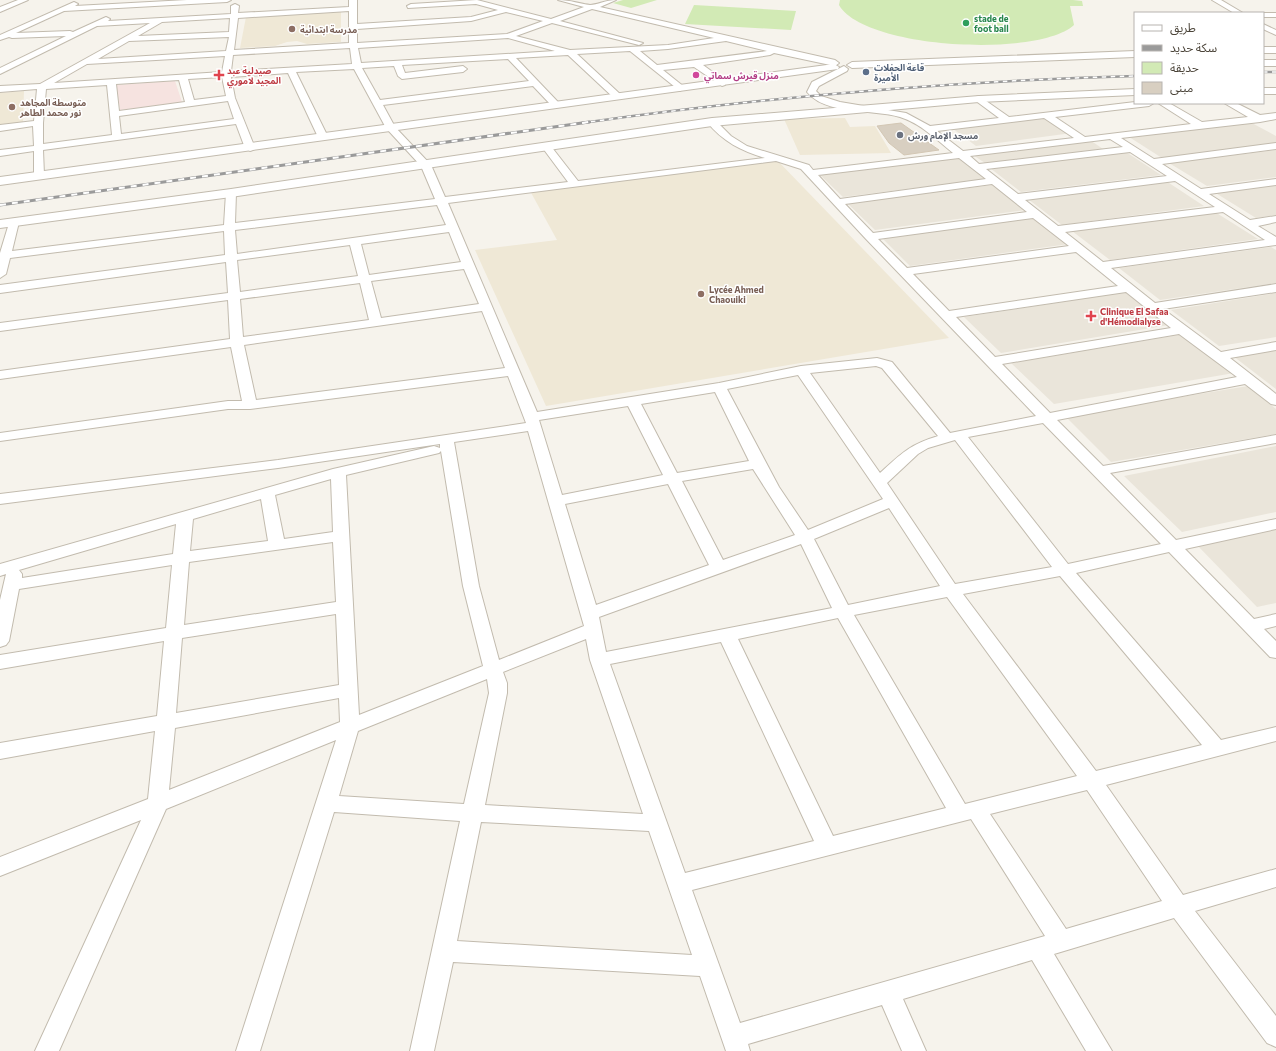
<svg xmlns="http://www.w3.org/2000/svg" width="1276" height="1051" font-family="Commissioner,'Noto Sans Arabic',sans-serif">
  <style>
    .residential { fill: #eae5da }
    .education { fill: #efe8d6 }
    .medical { fill: #f6e3e0 }
    .green { fill: #d2eab5 }
    .building { fill: #d8cfc1; stroke: #d3c7b4 }
    .lines { fill: none; stroke-linecap: round; stroke-linejoin: round }
    .minor-casing { stroke: #c2bbae; stroke-width: 2 }
    .tertiary-casing { stroke: #c2bbae; stroke-width: 2 }
    .minor { fill: #fff; fill-rule: evenodd }
    .tertiary { fill: #fff; fill-rule: evenodd }
    .rail-far1-casing { stroke: #9a9a9a; stroke-width: 2.5 }
    .rail-casing { stroke: #9a9a9a; stroke-width: 3 }
    .rail-far1 { stroke: #fff; stroke-width: 1.5; stroke-dasharray: 4.5; stroke-linecap: butt }
    .rail { stroke: #fff; stroke-width: 2; stroke-dasharray: 6; stroke-linecap: butt }
    .leisure-dot { fill: #2e9e5b; stroke: #fff; stroke-width: 1.5 }
    .education-dot { fill: #8d6e63; stroke: #fff; stroke-width: 1.5 }
    .service-dot { fill: #5c6f8a; stroke: #fff; stroke-width: 1.5 }
    .health-dot { fill: #e0444e; stroke: #fff; stroke-width: 1.5 }
    .hotel-dot { fill: #d1479c; stroke: #fff; stroke-width: 1.5 }
    .worship-dot { fill: #6b7280; stroke: #fff; stroke-width: 1.5 }
    .labels { text-anchor: middle; dominant-baseline: central; stroke-width: 3; stroke-linejoin: round; paint-order: stroke }
    .far-leisure-label { font-size: 9px; font-weight: bold; fill: #27864d; stroke: #fff; text-anchor: start }
    .far-education-label { font-size: 9px; font-weight: bold; fill: #785e54; stroke: #fff; text-anchor: start }
    .far-service-label { font-size: 9px; font-weight: bold; fill: #4e5e75; stroke: #fff; text-anchor: start }
    .far-health-label { font-size: 9px; font-weight: bold; fill: #be3a42; stroke: #fff; text-anchor: start }
    .far-hotel-label { font-size: 9px; font-weight: bold; fill: #b23c85; stroke: #fff; text-anchor: start }
    .far-worship-label { font-size: 9px; font-weight: bold; fill: #5b616d; stroke: #fff; text-anchor: start }
  </style>
  <rect width="100%" height="100%" fill="#f6f3ec"/>
  <path class="residential" d="M1045,116l27,17 -96,13 -24,-18z
    M1248,121l28,15v7l-114,15 -36,-23z
    M1090,140l13,9 -118,14 -12,-8z
    M1276,150v27l-69,9 -38,-23z
    M1126,152l35,23 -140,17 -31,-24z
    M957,156l30,23 -144,18 -25,-24z
    M1166,181l38,25 -142,19 -34,-26z
    M1276,184v31l-20,3 -42,-26z
    M993,185l33,25 -151,20 -28,-27z
    M1215,212l43,27 -148,21 -38,-29z
    M1034,217l35,27 -159,22 -29,-29z
    M1271,247l5,3v33l-116,17 -41,-32z
    M1126,292l43,33 -168,28 -37,-36z
    M1276,293v44l-57,9 -48,-36z
    M1184,334l50,39 -180,31 -43,-41z
    M1276,349v40l-43,-33z
    M1248,386l28,23v25l-165,28 -46,-46z
    M1276,446v66l-94,20 -58,-56z
    M1276,529v74l-19,4 -60,-62z"/>
  <path class="education" d="M341,12v30l-34,2 -10,-3 -10,1 -12,4 -35,2 6,-31z
    M24,91l-1,31 -23,3v-32z
    M845,118l5,9 25,-1 16,27 -91,2 -16,-36z
    M776,159l173,179 -403,68 -71,-156 82,-10 -28,-51z"/>
  <path class="medical" d="M175,81l7,21 -62,8 -4,-25z"/>
  <path class="green" d="M623,0h34l-26,8 -18,-5z
    M840,0h233l9,1 1,5h-13l4,19c-36,33 -210,24 -235,-20z
    M694,5l102,6 -5,19 -106,-6z"/>
  <path class="building" d="M901,123l38,27 -35,5 -15,-12 -12,-17z"/>
  <g class="lines">
    <g class="minor-casing">
      <path id="minor" d="M18,0h10l-28,12v-5z
        M187,0h44l-4,2 -163,9 -48,22 54,-2 3,1 33,-15 4,2 -2,2 123,-7v-8l4,-2 4,2 -1,7 111,-6v-7h8v24l114,-7 27,-7 -22,-6 -68,4 -1,-2 4,-2 66,-4 74,19 33,-12 -26,-7c13,0 22,4 32,5 7,0 16,-5 26,-5l-16,7 235,53 4,3 -4,3 -61,-13 -4,2 -67,10 22,16v4l-3,1 -28,-19 -31,3 20,16 1,2 -4,3 -50,-40 -53,3 43,40v4h-6l-46,-43 -52,3 42,44v4h-6l-19,-20 -150,19 12,22 36,38 14,32 123,-15 -26,-35 5,-3 3,1 28,36 187,-23c-23,-7 -42,-16 -58,-36l5,-3 3,1 16,16 16,10 62,19 4,5 140,-17c-16,-13 -33,-30 -53,-36 -27,-8 -75,-2 -93,-25l5,-10 32,-16 4,3 -1,2 -28,15 -3,5 5,5 19,6 66,11 24,13 69,-8 -23,-17v-4l3,-1 30,21 126,-15 19,1 -5,3 -94,11 30,20 106,-13 -33,-21h11l33,19 46,-5 -24,-14h12l24,12 16,-2v6l-16,3 -139,16 33,21 122,-16v6l-114,15 39,25 75,-10v6l-67,9 41,26 26,-4v6l-18,4 18,11v8l-165,23 44,35 121,-19v8l-113,17 58,43 55,-10v8l-46,8 46,36v11l-5,-1 -26,-20 -188,36 46,46 173,-31v8l-166,30 66,67 100,-21v10l-91,20 69,70 22,-5v12l-12,3 12,12v17l-6,-1 -101,-105 -93,21 145,167 55,-13v14l-170,44 77,110 93,-26v18l-81,24 81,105v31l-9,-4 -93,-125 -120,36 58,97h-26l-54,-91 -129,39 23,52h-24l-20,-46 -134,39 2,7h-24l-26,-75 -247,-14 -19,89h-24l50,-230 -126,-9 -74,239h-24l100,-311 -170,69 -107,242h-24l106,-231 -141,56v-19l148,-58 7,-68 -155,28v-16l157,-27 7,-75 -164,28v-14l166,-27 6,-63 -153,24 -10,52 -3,4 -6,2v-47l6,-26 -6,2v-12l333,-95 101,-23 6,2v-4l-162,24 -278,36v-10l278,-34 248,-37 -18,-47 -258,33h-22l-228,32v-8l228,-32h14l-11,-54 -231,32v-8l230,-32 -2,-39 -228,31v-8l228,-30 -2,-31 -226,31v-8l225,-30 -1,-24 -214,27 -4,16 -6,4v-25l10,-33h8l1,2 -7,29 212,-26 2,-32 5,-3 5,3 -1,30 200,-24 -14,-33 -35,-38 -32,-59 -58,3 32,65 -5,3 -5,-3 -30,-64 -57,4 4,21 20,50 -2,2 -3,1 -5,-3 -9,-24 -193,26 1,25 -5,3 -5,-3v-24l-34,5v-6l34,-4 -1,-20 -33,5v-6l34,-4 3,-32 -37,3v-6l40,-2 110,-61 -53,3 -97,48v-6l66,-32 -54,2 -3,-1 -9,3v-5l74,-33 4,2 -3,2zM592,9l122,29 -46,7 -98,5 -54,-14 36,-13 87,22 4,-2 -83,-22zM349,11v32l-115,7 4,-32zM506,12l37,9 -36,13 -150,9v-14l114,-8zM230,18l-1,14 -91,4 24,-14zM229,37l-3,14 -128,8 31,-18zM508,38l47,13 -194,12 -3,-15zM726,41l41,10 -110,14 -17,-14 28,-2zM350,48l2,16 -121,7 2,-16zM225,56l-3,16 -168,11 33,-19zM508,59l21,22 -149,19 -18,-32 32,-2 4,10 4,3 61,-7 4,-3 -4,-3 -58,7 -3,-8zM222,77l4,19 -32,4 -6,-21zM179,80l6,22 -66,9 -3,-27zM107,85l5,50 -69,9v-21l3,-34zM228,101l6,18 -113,15 -2,-18zM1044,118l30,20 -111,13 -26,-20zM1110,139l13,8 -144,17 -9,-8zM1130,152l37,24 -149,18 -32,-25zM959,158l27,21 -146,20 -22,-24zM776,161l25,8 65,70 170,177 -86,17 -58,-71 -15,-4 -76,8 -82,17 -182,29 -89,-209zM1175,181l40,26 -157,19 -33,-26zM992,184l35,28 -154,21 -28,-29zM437,205l9,20 -209,29 -2,-24zM1223,212l42,28 -162,22 -38,-30zM1033,218l36,28 -162,22 -29,-29zM449,232l12,30 -92,13 -8,-31zM350,245l8,31 -118,16 -3,-32zM1076,252l42,34 -169,25 -36,-37zM464,269l15,35 -98,14 -10,-37zM360,283l9,37 -126,17 -3,-38zM1126,292l45,36 -176,29 -39,-40zM482,311l23,57 -249,32 -12,-55zM1179,334l58,43 -187,36 -48,-49zM876,366l6,2 56,68c-29,9 -36,17 -58,37l-70,-100zM798,375l85,124 -75,31 -29,-43 -52,-98zM715,392l34,69 -72,12 -36,-69zM628,406l35,69 -101,20 -23,-75zM1043,423l118,121 -93,20 -100,-127zM528,431l56,195 -85,34 -20,-74 -25,-144zM955,440l97,127 -97,17 -68,-101 31,-29 10,-6zM441,451l22,135 20,80 -124,49 -13,-240 93,-22zM753,469l42,66 -72,25 -41,-79zM331,479l2,53 -49,7 -9,-44zM668,484l41,81 -113,40 -31,-101zM261,499l7,42 -78,10 3,-32zM889,508l51,78 -92,19 -34,-66zM176,524l-3,30 -151,24v-4l-3,-4zM333,542l3,60 -152,23 5,-63zM801,544l31,64 -226,44 -7,-35zM1060,576l142,169 -106,26 -133,-177zM947,597l130,179 -112,28 -111,-189zM336,614l3,71 -163,28 6,-75zM838,618l108,190 -113,28 -95,-197zM586,639l4,21 53,154 -158,-9 22,-112v-10l-4,-11zM721,642l93,199 -129,32 -75,-209zM487,679l2,14 -25,111 -125,-8 19,-65zM339,698l1,24 -171,68 6,-62zM1087,790l75,111 -96,28 -76,-115zM971,819l74,117 -305,87 -48,-133zM481,822l168,9 43,124 -235,-14z
        M1212,0h9l22,13h-9z
        M1262,13h14v4h-13z
        M1263,24l13,6v5l-13,-6z
        M1263,60h13v6h-13z"/>
    </g>
    <g class="tertiary-casing">
      <path id="tertiary" d="M1263,47h13v6h-13z
        M1135,51v6l-283,11 -5,-3 5,-3z
        M834,64l5,3 -1,2 -838,116v-8z
        M1263,88h13v6h-13z
        M1135,89v6l-156,7 -267,24 -481,71 -231,31v-8l231,-31 481,-71 267,-22z"/>
    </g>
    <use href="#minor" class="minor"/>
    <use href="#tertiary" class="tertiary"/>
    <g class="rail-far1-casing">
      <path id="rail-far1" d="M1263,72h13
        M582,123c184,-26 368,-42 553,-47"/>
    </g>
    <g class="rail-casing">
      <path id="rail" d="M0,205l589,-83"/>
    </g>
    <use href="#rail-far1" class="rail-far1"/>
    <use href="#rail" class="rail"/>
  </g>
  <circle class="leisure-dot" cx="966" cy="23" r="4"/>
  <g class="education-dot">
    <circle cx="292" cy="29" r="4"/>
    <circle cx="12" cy="107" r="4"/>
    <circle cx="701" cy="294" r="4"/>
  </g>
  <circle class="service-dot" cx="866" cy="72" r="4"/>
  <g class="health-dot">
    <path d="M217 69h4v4h4v4h-4v4h-4v-4h-4v-4h4z"/>
    <path d="M1089 310h4v4h4v4h-4v4h-4v-4h-4v-4h4z"/>
  </g>
  <circle class="hotel-dot" cx="696" cy="75" r="4"/>
  <circle class="worship-dot" cx="900" cy="135" r="4"/>
  <g class="labels">
    <g class="far-leisure-label">
      <text x="974" y="18">stade de<tspan x="974" dy="10">foot ball</tspan></text>
    </g>
    <g class="far-education-label">
      <text x="300" y="29">مدرسة ابتدائية</text>
      <text x="20" y="102">متوسطة المجاهد<tspan x="20" dy="10">نور محمد الطاهر</tspan></text>
      <text x="709" y="289">Lycée Ahmed<tspan x="709" dy="10">Chaouiki</tspan></text>
    </g>
    <g class="far-service-label">
      <text x="874" y="67">قاعة الحفلات<tspan x="874" dy="10">الأميرة</tspan></text>
    </g>
    <g class="far-health-label">
      <text x="227" y="70">صيدلية عبد<tspan x="227" dy="10">المجيد لاموري</tspan></text>
      <text x="1100" y="311">Clinique El Safaa<tspan x="1100" dy="10">d'Hémodialyse</tspan></text>
    </g>
    <g class="far-hotel-label">
      <text x="704" y="75">منزل قيرش سماتي</text>
    </g>
    <g class="far-worship-label">
      <text x="908" y="135">مسجد الإمام ورش</text>
    </g>
  </g>
  <rect x="1134" y="12" width="130" height="92" fill="#ffffff" stroke="#b7b4b0"/>
  <rect x="1142" y="25" width="20" height="6" fill="#ffffff" stroke="#b7b4b0"/>
  <text x="1170" y="32" font-size="12" fill="#4b4439">طريق</text>
  <rect x="1142" y="45" width="20" height="6" fill="#9a9a9a" stroke="#b7b4b0"/>
  <text x="1170" y="52" font-size="12" fill="#4b4439">سكة حديد</text>
  <rect x="1142" y="62" width="20" height="12" fill="#d2eab5" stroke="#b7b4b0"/>
  <text x="1170" y="72" font-size="12" fill="#4b4439">حديقة</text>
  <rect x="1142" y="82" width="20" height="12" fill="#d8cfc1" stroke="#b7b4b0"/>
  <text x="1170" y="92" font-size="12" fill="#4b4439">مبنى</text>
</svg>
